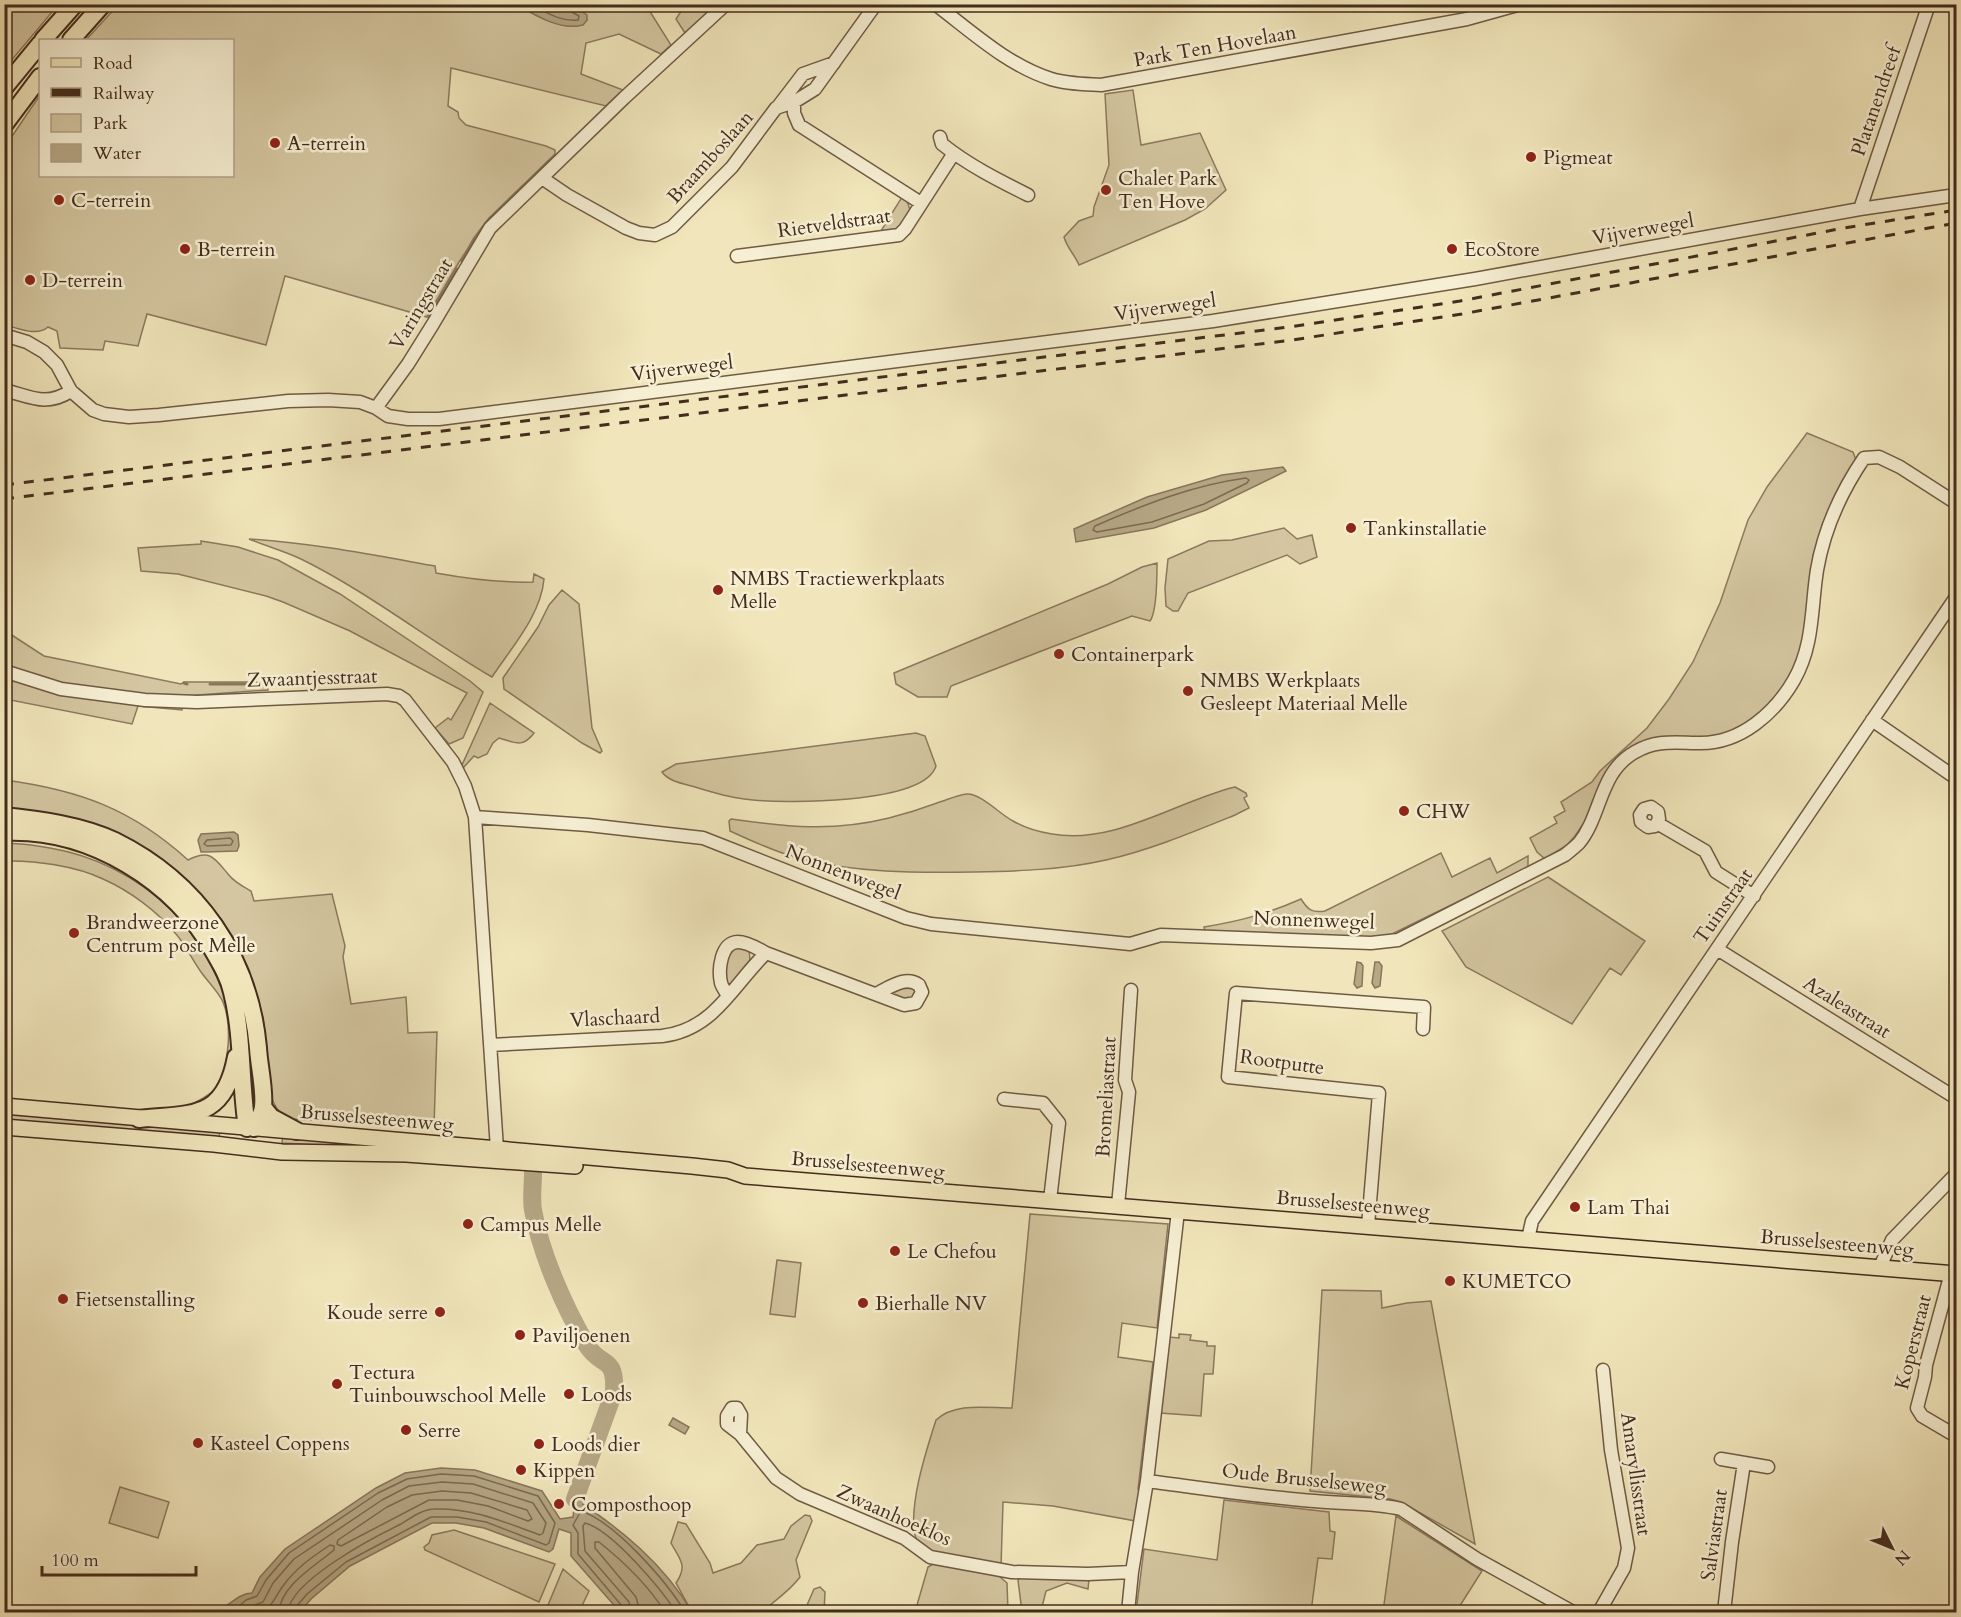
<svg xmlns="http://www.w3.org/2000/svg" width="1961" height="1617" font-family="Cardo,serif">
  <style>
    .green { fill: #d4c6a0; stroke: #8c795e; stroke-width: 1.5 }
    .water { fill: #b6a785; stroke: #88765b; stroke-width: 1.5 }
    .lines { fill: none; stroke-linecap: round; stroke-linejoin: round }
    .shore { stroke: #7d6a51; stroke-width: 1.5 }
    .stream { stroke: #88765b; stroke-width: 3 }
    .river { stroke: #b6a785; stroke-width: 18 }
    .minor-casing { stroke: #6f5a44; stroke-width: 15 }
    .major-casing { stroke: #442c1d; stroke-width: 18 }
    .highway-casing { stroke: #442c1d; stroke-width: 20 }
    .minor { stroke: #f6efd3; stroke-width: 12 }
    .major { stroke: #f1e6bb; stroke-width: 15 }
    .highway { stroke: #f1e6bb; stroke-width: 16 }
    .rail { stroke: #442c1d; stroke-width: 3; stroke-dasharray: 10 10; stroke-linecap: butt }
    .poi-dot { fill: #8f2418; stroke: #f6efd3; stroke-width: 2 }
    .labels { text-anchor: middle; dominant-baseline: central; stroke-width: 5; stroke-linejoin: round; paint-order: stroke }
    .street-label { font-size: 20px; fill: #442c1d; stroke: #f6efd3 }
    .poi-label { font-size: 20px; fill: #442c1d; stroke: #f6efd3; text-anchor: start }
  </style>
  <rect width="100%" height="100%" fill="#f1e6bb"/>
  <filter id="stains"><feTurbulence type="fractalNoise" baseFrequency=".00333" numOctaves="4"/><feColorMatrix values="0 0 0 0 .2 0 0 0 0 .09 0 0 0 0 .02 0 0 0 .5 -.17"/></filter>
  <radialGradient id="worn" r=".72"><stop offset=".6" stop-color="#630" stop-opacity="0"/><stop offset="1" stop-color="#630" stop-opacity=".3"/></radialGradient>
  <path class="green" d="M5,4l53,1 -53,63 -1,-63z
    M612,4l37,6 22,35 -10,9 -42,-20 -33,9 -5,31 42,16 -17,16 -155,-38 -3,38 10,6 1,6 7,7 80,21 9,4v4l-70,69 -26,39 -32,55 -142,-41 -19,69 -119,-31 -9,32 -33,-5 -2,9 -43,-2 -3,-17 -9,-4c-11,10 -30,1 -43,-2l-1,-177 36,-53v81h192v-136h-146l32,-35h400c15,9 56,32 69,15l-7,-11 -13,-4z
    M685,5h33l-33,28 -9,-14z
    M1133,90l8,55 59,-12 26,57 -21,19 -20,11 -106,45c-4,-10 -12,-17 -15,-28l15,-16 14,-5 1,-9 15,-42 -4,-71z
    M902,197l5,4 3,9 -9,19 -22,5z
    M1807,433l46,19 3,8 -33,62 -10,34 -6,76 -5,19 -16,34 -28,32 -27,18 -96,11 -60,90 -8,9 -22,14 -8,-7 -7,-14 27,-15 -3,-6 11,-6 -4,-9 31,-20 8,-11 47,-43 22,-29 24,-37 27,-59 28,-83 19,-33z
    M1284,528l13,11 15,-4 5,22 -17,7 -13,-9 -99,38 -10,18h-5l-7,-5 -1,-18 3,-29 41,-18 23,-1z
    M249,539c63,4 124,16 186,27l1,7c33,6 64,10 97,9l1,-8 10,5c-3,36 -33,69 -52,98 -65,-38 -124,-85 -191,-118 -17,-8 -35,-13 -52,-20z
    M201,541l37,6 40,13 62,34 130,87 13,11 -20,46 -14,6 -14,-16 13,-10 3,2 16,-27 -117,-62 -67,-29 -17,-6 -88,-22 -37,-3 -3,-23 63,-4z
    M1157,563c0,12 0,49 -7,58l-18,-5 -181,70 -4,11h-29l-22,-13 -2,-11 214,-89 34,-17z
    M562,590l17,14 13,124 10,23 -2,2 -18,-10 -78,-54 -1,-11 35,-51 11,-22z
    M4,630l40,26 137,28 3,-2h82l2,8 -84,6 -2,14 -44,-4 -6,18 -127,-25z
    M490,703l44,30c-12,16 -20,9 -35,5l-6,5 -6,11 -9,4 -4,-2 -11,12 -1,-3z
    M916,733l9,3 11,30c-12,39 -157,38 -192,33 -16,-2 -33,-7 -49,-12 -10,-3 -26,-5 -33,-15l14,-8z
    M5,780c74,10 127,29 183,80 22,-11 26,-3 40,14 6,8 14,12 23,17l3,10 78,-7 13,52 -2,11 8,47 55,-7 2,36 29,-1 -3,94 -145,-7c-31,-16 -20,-71 -26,-101 -17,-79 -72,-154 -148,-185 -35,-15 -73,-21 -110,-24z
    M1235,787l11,6 1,3 -3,2 5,10 -14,7c-42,17 -85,35 -129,45 -44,10 -87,11 -132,12 -59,1 -118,1 -176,-14 -23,-6 -46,-17 -68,-27l-1,-10 2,-2c57,8 101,13 158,-1 16,-4 32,-9 48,-15 10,-3 20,-8 30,-9 13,-1 34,21 46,27 12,7 26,11 39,13 63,11 125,-33 183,-47z
    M4,844c16,-2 31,2 46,4 89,15 168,85 180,177 2,16 5,41 -3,55 -6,9 -19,17 -27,25l-6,-2c8,-4 18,-9 22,-16 14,-21 16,-63 7,-85 -5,-11 -15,-20 -22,-30 -9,-12 -15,-27 -25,-38 -19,-23 -46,-43 -73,-55 -27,-13 -69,-19 -98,-18z
    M1441,853l11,24 38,-19 7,15 31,-17v11l-138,68 -23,3 -162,-6 -1,-5c36,-6 63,-13 97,-28 7,11 11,14 24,12z
    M1548,877l97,64 -24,34 -11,-7 -38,56 -106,-57 -24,-36z
    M736,946l13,4 1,10 -19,25h-4l-3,-4 3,-27z
    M909,984l7,5v6l-9,6 -15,-6v-4z
    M4,1111l216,19 -1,8 -214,-18z
    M283,1134l145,12 -78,1 -68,-4z
    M1030,1214l138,10 -11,104 -35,-5 -4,34 35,5 -15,127 2,4 -4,28 -83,-15 -50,-4 -2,65 -66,-13 -19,-15c-9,-30 10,-88 20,-119 19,-18 51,-12 76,-12z
    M777,1260l24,3 -6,54 -25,-3z
    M1322,1290l59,1 1,17 25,-5 24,-2 44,243 -74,-42 -11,-3 -80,-8z
    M1179,1334l12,1 -1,5 17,2v4h8l-2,28h-9l-3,42 -41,-3 9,-76 10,1z
    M120,1487l49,15 -11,36 -49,-15z
    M1224,1500l105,12 1,19 5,1 -3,27 -14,-1 -7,54h-175l8,-63 73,11z
    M805,1515l5,1 2,5 -16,39 4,17c-10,14 -25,23 -38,35h-70l-16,-29c12,-18 4,-23 -5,-40l7,-21 8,2 24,39 3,10 28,-10 16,-18 27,-6 7,-13z
    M1396,1516l86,55 -26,41h-73z
    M454,1530l101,34 -16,38 -114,-52 -1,-3 5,-4 3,-8z
    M933,1564l66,12 8,7 1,29h-93l13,-45z
    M563,1569l26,22 -10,21h-15l-16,-7z
    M1022,1577l67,2 -1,10 -21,-6 -21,8 -4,16v5h-20l-4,-32z
    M820,1587l5,5 -1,20h-20l10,-23z"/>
  <path class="water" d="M518,5c23,-1 50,-5 69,10v5l-4,5c-22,6 -47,-9 -65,-20z
    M1283,467l3,4 -80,39 -52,18 -78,14 -2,-13 73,-32 75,-22z
    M234,832l4,3 1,11 -2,5 -31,1h-5l-3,-12 3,-6z
    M1357,962l4,1 2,3 -1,20 -5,2 -3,-4z
    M1375,962h4l3,4 -2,20 -5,2 -3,-5z
    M673,1418l16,9 -4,7 -16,-9z
    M441,1468l34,2 67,21 18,28 13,-2 2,-18c46,30 89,65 117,113h-72l-49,-56v-23l-12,-4 -6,20 -4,3 -65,-24 -28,-5h-24l-82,43 -39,33 -11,13h-126l3,-2c7,-1 17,-4 24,-3 5,1 7,6 13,5 14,-4 24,-19 38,-19l8,-16 25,-28 91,-61 29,-15z"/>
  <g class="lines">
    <path class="shore" d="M530,4c16,8 30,18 48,16l1,-4 -9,-5 -1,-7
      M1246,478l3,2 -2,3 -43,21 -52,18 -55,10 -4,-2 2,-4c48,-21 98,-41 151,-48z
      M230,838l3,3 -2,4 -24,1 -3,-2 3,-4z
      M442,1491l29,2 56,17 5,9 -4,2 -40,-15 -31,-6h-28l-88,46 -4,-2 1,-4 49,-33 25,-12z
      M227,1612l10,-4 9,-8 11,-4 9,-16 23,-27 89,-60 29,-14 34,-5 33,2 64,20 17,27 -6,20 -3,2 -60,-23 -29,-5h-26l-85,45 -39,32 -11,13 -1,5
      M243,1612l6,-5 14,-5 10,-19 21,-24 88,-59 27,-14 33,-4 31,2 60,19 13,20 -3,10 -3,2c-36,-13 -66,-27 -106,-26 -11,0 -23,9 -33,15 -27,13 -111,57 -113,88
      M263,1612c10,-6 13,-17 20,-26 13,-18 29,-29 47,-41l4,1v4c-19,16 -54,36 -55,62
      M624,1612l-2,-6 -44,-52v-21l-5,-8 8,-14c34,11 86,71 104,101
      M631,1612l-2,-10 -44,-51 -2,-25 2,-3c27,7 76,66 91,89
      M640,1612l-4,-15 -41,-49v-6h4c25,20 49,43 66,70"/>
    <path class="stream" d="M462,261l12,-22 16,-21 60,-58
      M429,317l28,-48
      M184,683l3,1
      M210,684h44"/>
    <path class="river" d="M533,1173c0,12 -2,26 0,37 8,44 31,96 53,134 15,25 30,10 28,48l-39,107"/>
    <g class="minor-casing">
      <path id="minor" d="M935,4c36,27 72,61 116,75 16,5 33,5 50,6l366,-66 54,-15
        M794,102v11l5,12 122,78
        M777,108l26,-34 31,-11
        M940,137l2,7c26,21 56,36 86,51
        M542,178l25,17 59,33 13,5 16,2 17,-8 60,-60 44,-59 18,-6 21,-13 61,-85
        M1860,209l69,-205
        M737,256l162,-21 6,-6 49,-76
        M4,335l23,7 17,10 13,13 14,26 22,19 11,4 25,3 30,-2 129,-14 40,-1 32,2 16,6 12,8 20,3h31l774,-98 262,-42 385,-70 96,-14
        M4,390c28,7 41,17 67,1
        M376,408l32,-44 25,-40 57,-96 134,-130 102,-94
        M4,671l57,18 84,11 52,2 190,-8 12,2 6,4 48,62 12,24 10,31 21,317 1,15 5,5
        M1872,720l84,58
        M475,817l113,8 115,13 203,80 25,6 199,20 31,-9 210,8 27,-3 167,-85c5,-4 10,-8 14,-12 23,-28 20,-71 56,-91 22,-13 41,-9 66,-9 40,0 74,-30 93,-63 20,-35 17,-72 23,-110 7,-41 24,-78 47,-112l15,-1 21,10 56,36
        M1657,823l-2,3 -7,1 -7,-5 -1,-7 4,-6 7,-2 7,5 1,7 -2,4 48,28 11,21 38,24
        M1717,949l239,149
        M728,996c-2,-4 -6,-9 -7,-13 -3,-14 0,-41 17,-41 10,0 20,7 28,11l138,52 12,-2 6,-11 -3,-7c-14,-10 -30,3 -43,9
        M490,1045l172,-9c52,-6 70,-50 104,-83
        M1004,1099l39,4 16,20 -9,77
        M1118,1205l11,-113 -4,-12 6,-90
        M1368,1226l11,-133 -151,-16 8,-84 188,14 -1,22
        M1528,1239l4,-18 424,-624
        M1880,1267l12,-27 64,-66
        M1951,1273l-25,92 -1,12 -8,31 5,8 34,20
        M740,1434l1,-19 -4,-7h-5l-5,8v8l13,10 36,44 24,16 104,44 26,19 82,15 76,2 44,-2
        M1721,1459l47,8
        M1147,1481c55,7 111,16 167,20 29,3 58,1 87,8l76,50 96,53
        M1128,1612l4,-40 15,-91 31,-270
        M1599,1612l25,-44 4,-20 -17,-98 -8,-80
        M1724,1612l8,-70 12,-79"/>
    </g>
    <g class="major-casing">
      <path id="major" d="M4,1106l688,60 36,4 17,6 24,2 1187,96
        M4,1127l210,17 68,8 124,2 169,12"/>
    </g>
    <g class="highway-casing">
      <path id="highway" d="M43,40l32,-36
        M71,40l32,-36
        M4,88l36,-44
        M4,125l36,-48
        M4,816c37,4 77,9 111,25 83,41 135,116 143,207 1,18 7,42 5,59 -1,8 -6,15 -9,21
        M4,832c86,-4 171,49 211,122 7,12 14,24 17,38 11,44 8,90 15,136
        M263,1107l8,10 26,14
        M139,1119c52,-6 85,2 97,-62"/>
    </g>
    <use href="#minor" class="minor"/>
    <use href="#major" class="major"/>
    <use href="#highway" class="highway"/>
    <path class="rail" d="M4,485l1285,-158 171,-26 384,-73 112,-18
      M4,499l1288,-159 170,-26 494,-91"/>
  </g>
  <g class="poi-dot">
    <circle cx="275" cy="143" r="6"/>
    <circle cx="1531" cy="157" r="6"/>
    <circle cx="1106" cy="190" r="6"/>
    <circle cx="59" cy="200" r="6"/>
    <circle cx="185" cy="249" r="6"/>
    <circle cx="1452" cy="249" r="6"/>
    <circle cx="30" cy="280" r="6"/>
    <circle cx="1351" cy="528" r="6"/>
    <circle cx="718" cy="590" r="6"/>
    <circle cx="1059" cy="654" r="6"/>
    <circle cx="1188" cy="691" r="6"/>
    <circle cx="1404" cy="811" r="6"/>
    <circle cx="74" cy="933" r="6"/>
    <circle cx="1575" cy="1207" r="6"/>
    <circle cx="468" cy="1224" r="6"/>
    <circle cx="895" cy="1251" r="6"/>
    <circle cx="1450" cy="1281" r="6"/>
    <circle cx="63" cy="1299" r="6"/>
    <circle cx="863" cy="1303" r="6"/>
    <circle cx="440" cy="1312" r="6"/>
    <circle cx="520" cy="1335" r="6"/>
    <circle cx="337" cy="1384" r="6"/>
    <circle cx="569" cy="1394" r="6"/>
    <circle cx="406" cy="1430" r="6"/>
    <circle cx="198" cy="1443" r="6"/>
    <circle cx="539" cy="1444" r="6"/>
    <circle cx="521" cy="1470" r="6"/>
    <circle cx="559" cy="1504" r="6"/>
  </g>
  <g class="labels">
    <g class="street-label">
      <text transform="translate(1215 46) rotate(-10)">Park Ten Hovelaan</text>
      <text transform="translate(1876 101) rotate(-71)">Platanendreef</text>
      <text transform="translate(710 157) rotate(-48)">Braamboslaan</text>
      <text transform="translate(834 223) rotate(-8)">Rietveldstraat</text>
      <text transform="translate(1643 229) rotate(-10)">Vijverwegel</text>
      <text transform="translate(421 304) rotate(-59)">Varingstraat</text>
      <text transform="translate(1165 307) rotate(-8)">Vijverwegel</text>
      <text transform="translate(682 368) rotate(-7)">Vijverwegel</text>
      <text transform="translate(312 678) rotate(-2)">Zwaantjesstraat</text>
      <text transform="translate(843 872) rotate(21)">Nonnenwegel</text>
      <text transform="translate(1723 906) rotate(-55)">Tuinstraat</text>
      <text transform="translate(1314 920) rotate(2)">Nonnenwegel</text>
      <text transform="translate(1847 1007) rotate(32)">Azaleastraat</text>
      <text transform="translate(615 1018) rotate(-3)">Vlaschaard</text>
      <text transform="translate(1282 1062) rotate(8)">Rootputte</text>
      <text transform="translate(1106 1097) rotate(-87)">Bromeliastraat</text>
      <text transform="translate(377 1118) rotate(5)">Brusselsesteenweg</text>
      <text transform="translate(868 1165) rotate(5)">Brusselsesteenweg</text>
      <text transform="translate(1353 1204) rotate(5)">Brusselsesteenweg</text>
      <text transform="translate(1837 1243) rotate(5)">Brusselsesteenweg</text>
      <text transform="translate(1913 1342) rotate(-76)">Koperstraat</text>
      <text transform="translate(1636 1474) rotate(82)">Amaryllisstraat</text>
      <text transform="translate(1304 1479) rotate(6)">Oude Brusselseweg</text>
      <text transform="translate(894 1515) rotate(24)">Zwaanhoeklos</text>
      <text transform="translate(1714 1535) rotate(-82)">Salviastraat</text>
    </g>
    <g class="poi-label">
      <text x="287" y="143">A-terrein</text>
      <text x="1543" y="157">Pigmeat</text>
      <text x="1118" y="178">Chalet Park<tspan x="1118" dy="23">Ten Hove</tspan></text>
      <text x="71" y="200">C-terrein</text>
      <text x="197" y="249">B-terrein</text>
      <text x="1464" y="249">EcoStore</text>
      <text x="42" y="280">D-terrein</text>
      <text x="1363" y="528">Tankinstallatie</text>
      <text x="730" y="578">NMBS Tractiewerkplaats<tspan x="730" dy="23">Melle</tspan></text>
      <text x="1071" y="654">Containerpark</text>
      <text x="1200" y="680">NMBS Werkplaats<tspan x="1200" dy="23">Gesleept Materiaal Melle</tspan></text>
      <text x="1416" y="811">CHW</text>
      <text x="86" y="922">Brandweerzone<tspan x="86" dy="23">Centrum post Melle</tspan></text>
      <text x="1587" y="1207">Lam Thai</text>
      <text x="480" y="1224">Campus Melle</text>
      <text x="907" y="1251">Le Chefou</text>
      <text x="1462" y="1281">KUMETCO</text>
      <text x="75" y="1299">Fietsenstalling</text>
      <text x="875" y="1303">Bierhalle NV</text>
      <text x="428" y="1312" text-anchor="end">Koude serre</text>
      <text x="532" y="1335">Paviljoenen</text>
      <text x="349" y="1372">Tectura<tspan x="349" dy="23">Tuinbouwschool Melle</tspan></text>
      <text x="581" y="1394">Loods</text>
      <text x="418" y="1430">Serre</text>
      <text x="210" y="1443">Kasteel Coppens</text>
      <text x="551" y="1444">Loods dier</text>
      <text x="533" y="1470">Kippen</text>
      <text x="571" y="1504">Composthoop</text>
    </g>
  </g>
  <rect width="1961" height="1617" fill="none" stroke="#f1e6bb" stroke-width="24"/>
  <rect x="6" y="6" width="1949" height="1605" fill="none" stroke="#442c1d" stroke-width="3"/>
  <rect x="12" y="12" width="1937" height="1593" fill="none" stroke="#442c1d" stroke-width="1.5"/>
  <rect x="39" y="39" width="195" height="138" fill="#f6efd3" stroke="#afa18a" stroke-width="1.5"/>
  <rect x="51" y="58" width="30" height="9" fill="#f1e6bb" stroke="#afa18a" stroke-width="1.5"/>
  <text x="93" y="69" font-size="18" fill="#442c1d">Road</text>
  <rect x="51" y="88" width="30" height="9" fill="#442c1d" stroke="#afa18a" stroke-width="1.5"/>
  <text x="93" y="99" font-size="18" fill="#442c1d">Railway</text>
  <rect x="51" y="114" width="30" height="18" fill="#d4c6a0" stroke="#afa18a" stroke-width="1.5"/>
  <text x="93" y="129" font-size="18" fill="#442c1d">Park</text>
  <rect x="51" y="144" width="30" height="18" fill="#b6a785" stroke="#afa18a" stroke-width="1.5"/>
  <text x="93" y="159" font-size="18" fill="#442c1d">Water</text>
  <g transform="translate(1892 1548) rotate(133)" stroke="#f6efd3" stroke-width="4.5" paint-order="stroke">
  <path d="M0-4.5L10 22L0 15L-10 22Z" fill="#442c1d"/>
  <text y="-9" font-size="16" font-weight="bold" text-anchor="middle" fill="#442c1d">N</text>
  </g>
  <path d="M42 1566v9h154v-9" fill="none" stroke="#442c1d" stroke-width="3"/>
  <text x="51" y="1566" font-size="18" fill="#442c1d" stroke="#f6efd3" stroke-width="4.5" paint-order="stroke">100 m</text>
  <rect width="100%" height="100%" filter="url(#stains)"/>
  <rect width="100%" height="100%" fill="url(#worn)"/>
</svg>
